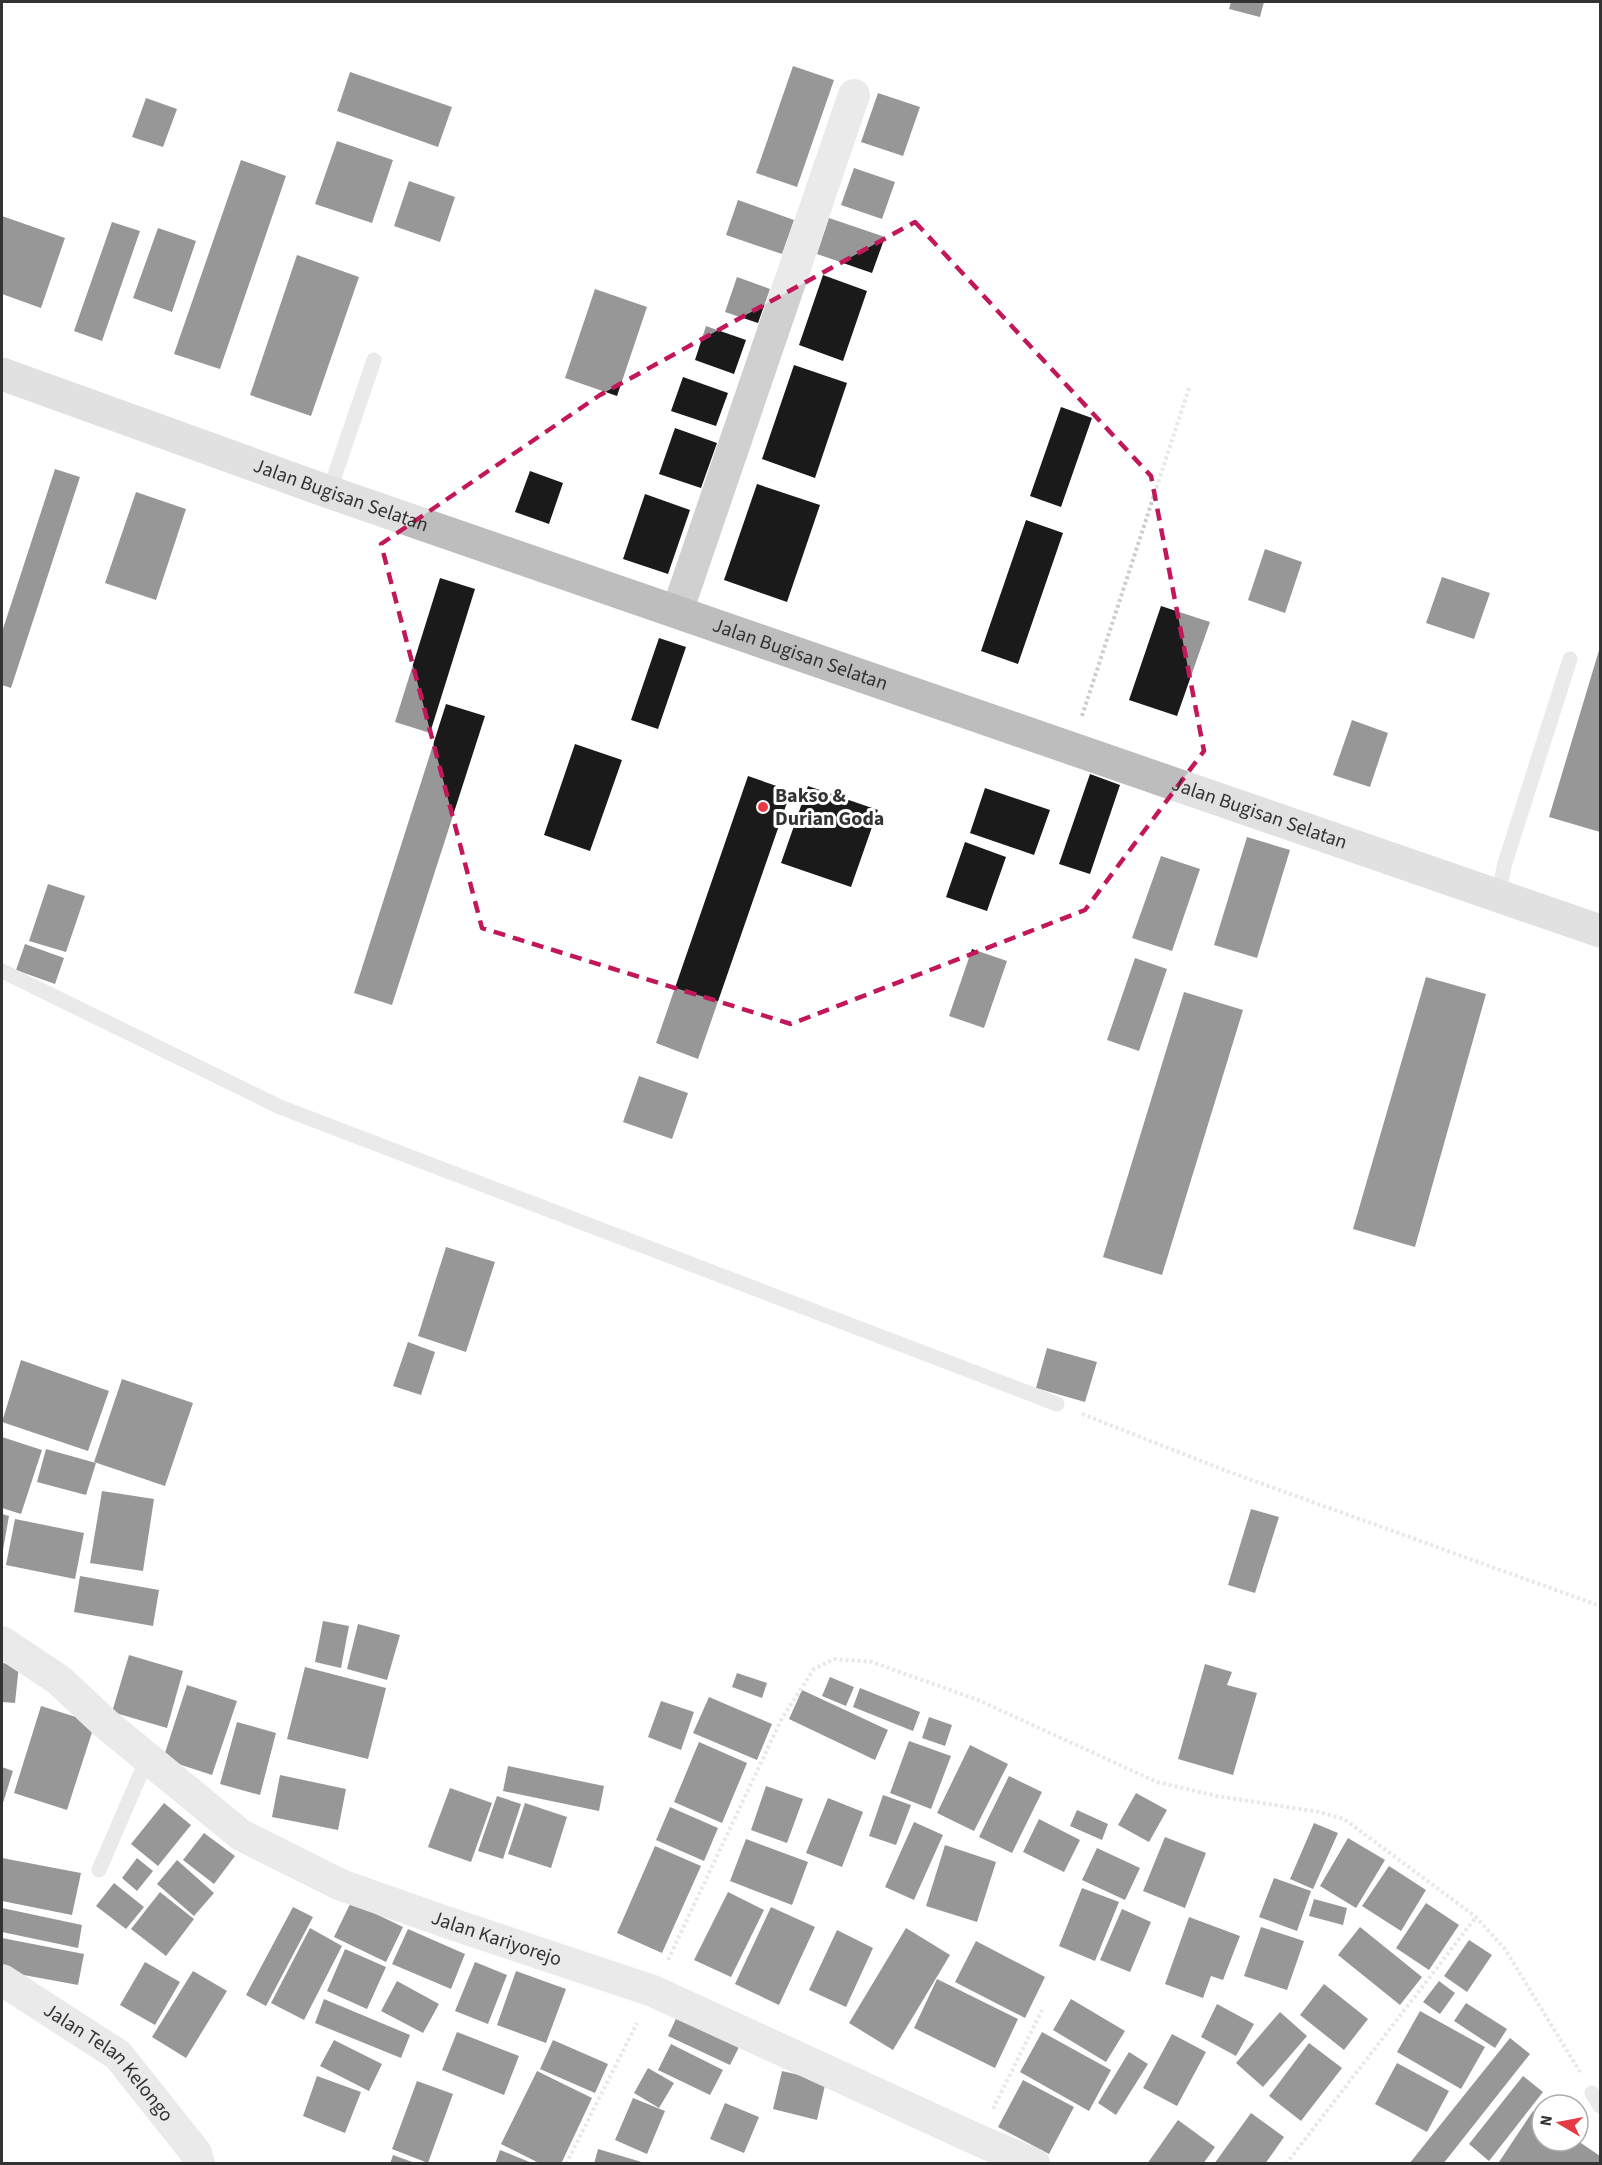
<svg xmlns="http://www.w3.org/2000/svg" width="1602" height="2165" font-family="'Source Sans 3',sans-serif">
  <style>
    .building { fill: #1a1a1a }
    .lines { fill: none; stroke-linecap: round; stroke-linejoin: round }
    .path { stroke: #cdcdcd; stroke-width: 4; stroke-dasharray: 3 3; stroke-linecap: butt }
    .lane { stroke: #d0d0d0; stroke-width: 15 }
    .street { stroke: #d0d0d0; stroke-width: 32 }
    .secondary { stroke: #bdbdbd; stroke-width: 33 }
    .marked { fill: none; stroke: #c2185b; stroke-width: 4.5; stroke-dasharray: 12 8; stroke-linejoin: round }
    .poi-dot { fill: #e63946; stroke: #fff; stroke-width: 2 }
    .labels { text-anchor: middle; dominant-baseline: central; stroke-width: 6; stroke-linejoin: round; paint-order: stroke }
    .street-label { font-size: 20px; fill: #333; stroke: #fff }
    .poi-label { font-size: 20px; font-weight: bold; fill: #333; stroke: #fff; text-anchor: start }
  </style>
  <rect width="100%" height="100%" fill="#fff"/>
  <path class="building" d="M1231,2h33l-4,15 -31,-8z
    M793,66l41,14 -37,107 -41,-14z
    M350,72l102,35 -14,40 -101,-36z
    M878,93l42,14 -17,49 -42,-14z
    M146,98l31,11 -14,38 -31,-10z
    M337,141l56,19 -21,63 -57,-19z
    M241,160l45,16 -66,193 -46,-15z
    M854,168l41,14 -13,37 -41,-14z
    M409,181l46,16 -15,45 -46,-16z
    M738,200l56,20 -12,34 -56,-19z
    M2,216l63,22 -24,70 -39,-14z
    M829,218l56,19 -13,36 -55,-19z
    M112,222l28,9 -38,110 -28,-10z
    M158,228l38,13 -24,71 -39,-14z
    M297,255l62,22 -48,139 -61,-21z
    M823,275l44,16 -24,70 -44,-16z
    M737,277l33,12 -12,34 -33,-11z
    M595,289l52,18 -30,89 -52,-18z
    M706,326l40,14 -12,34 -39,-14z
    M794,365l53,18 -32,95 -53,-19z
    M683,377l45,16 -12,33 -45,-15z
    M1061,407l31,11 -31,89 -31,-11z
    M675,428l42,15 -16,45 -42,-14z
    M55,469l25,8 -69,211 -9,-3v-53z
    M530,471l33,12 -14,41 -34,-12z
    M757,484l63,21 -33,97 -63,-22z
    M136,492l50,17 -30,91 -51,-17z
    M645,494l45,16 -22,64 -45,-15z
    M1026,520l37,13 -45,131 -37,-13z
    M1265,549l37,13 -17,51 -37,-13z
    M1442,577l48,16 -16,46 -48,-16z
    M440,578l35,11 -45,144 -35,-11z
    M1161,606l49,16 -33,94 -48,-16z
    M659,638l27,9 -28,82 -27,-9z
    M1600,647v185l-51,-15z
    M446,704l39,12 -93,289 -38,-12z
    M1352,720l36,13 -18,54 -37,-12z
    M575,744l47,16 -32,91 -46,-16z
    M1090,774l30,11 -30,89 -31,-10z
    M748,776l43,15 -93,268 -42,-16z
    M808,786l70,24 -27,77 -70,-24z
    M985,788l65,22 -16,45 -64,-22z
    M1247,837l43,13 -33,108 -43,-13z
    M965,842l41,15 -19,54 -41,-14z
    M1161,856l39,13 -28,82 -40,-13z
    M48,884l37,12 -19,56 -37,-11z
    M25,944l39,14 -9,26 -39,-14z
    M972,949l35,12 -23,67 -35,-12z
    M1135,958l32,11 -28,82 -32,-11z
    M1426,977l60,17 -71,253 -62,-18z
    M1184,992l59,18 -81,265 -59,-18z
    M639,1076l49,17 -16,46 -49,-17z
    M446,1247l49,15 -29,90 -48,-16z
    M408,1342l27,10 -14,43 -28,-9z
    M1047,1348l50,14 -12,40 -49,-14z
    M21,1360l88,31 -21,60 -86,-29z
    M122,1379l71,24 -28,83 -71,-24z
    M2,1437l40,13 -21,64 -19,-6z
    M46,1449l50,14 -10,32 -49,-13z
    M102,1491l52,8 -11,72 -53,-8z
    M1251,1509l28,8 -24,76 -27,-8z
    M2,1514l7,2 -6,34h-1z
    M15,1519l69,14 -9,46 -69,-14z
    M80,1576l79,14 -6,36 -79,-14z
    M323,1621l26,5 -8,42 -26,-6z
    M358,1624l42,11 -13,45 -40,-11z
    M129,1655l54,16 -16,57 -55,-16z
    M2,1663l17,2 -4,38 -13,-1z
    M1205,1664l27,8 -5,13 30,8 -24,82 -55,-16z
    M305,1667l81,21 -18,71 -81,-20z
    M737,1673l30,10 -5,15 -30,-11z
    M830,1677l24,10 -8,19 -24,-10z
    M187,1685l50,16 -25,74 -49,-16z
    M860,1688l60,24 -7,19 -60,-24z
    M802,1690l86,40 -13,30 -86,-41z
    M709,1697l63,27 -15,36 -64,-27z
    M661,1701l33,11 -13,38 -33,-13z
    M41,1706l54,17 -28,87 -53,-17z
    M929,1717l23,8 -7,21 -23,-8z
    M237,1722l39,11 -16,62 -40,-11z
    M909,1741l42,15 -20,53 -41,-16z
    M699,1742l48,21 -25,60 -48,-21z
    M970,1745l38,19 -34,67 -37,-18z
    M508,1766l96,20 -5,25 -96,-20z
    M2,1767l11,4 -11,35z
    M280,1775l66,14 -8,41 -66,-13z
    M1009,1776l33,16 -30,61 -33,-16z
    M766,1786l37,13 -16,44 -36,-13z
    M450,1788l42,15 -21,59 -43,-15z
    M1136,1793l31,17 -18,32 -31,-17z
    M883,1795l28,10 -15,40 -27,-9z
    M497,1796l24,8 -18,55 -25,-8z
    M828,1798l35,14 -21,55 -36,-14z
    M164,1803l27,22 -33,41 -27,-22z
    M525,1803l42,14 -16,51 -43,-14z
    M670,1807l48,21 -14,33 -48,-21z
    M1077,1810l31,14 -6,16 -32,-14z
    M1039,1819l41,21 -16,32 -41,-20z
    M914,1822l29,13 -29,65 -29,-13z
    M1314,1823l24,10 -25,56 -23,-10z
    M204,1833l31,23 -21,28 -31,-24z
    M1165,1837l41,16 -21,55 -42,-17z
    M1348,1838l37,22 -29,48 -36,-22z
    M746,1839l62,23 -16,43 -62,-24z
    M945,1845l51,17 -19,60 -51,-16z
    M655,1846l46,20 -39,87 -45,-20z
    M1097,1848l43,20 -15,32 -43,-20z
    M2,1858l79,15 -9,42 -70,-14z
    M137,1858l16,13 -16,20 -15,-13z
    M177,1860l37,33 -20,23 -37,-32z
    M1389,1866l37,24 -25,41 -39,-25z
    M1274,1878l37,13 -14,40 -38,-14z
    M114,1883l30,24 -18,22 -30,-23z
    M1082,1888l37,14 -24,59 -36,-15z
    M160,1892l34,27 -28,37 -35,-27z
    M728,1892l36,18 -33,67 -37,-17z
    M1314,1899l33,9 -4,17 -34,-9z
    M351,1902l52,25 -17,35 -52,-25z
    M1426,1903l33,22 -30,45 -33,-22z
    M293,1907l20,10 -47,89 -20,-11z
    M771,1907l44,20 -36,78 -44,-21z
    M2,1908l80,17 -4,23 -76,-16z
    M1122,1909l29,13 -21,50 -30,-12z
    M1189,1917l51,19 -17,44 -12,-4 -8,22 -38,-14z
    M1261,1927l43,14 -17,49 -43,-14z
    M1360,1927l62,50 -22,28 -62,-50z
    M310,1928l32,18 -38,74 -33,-17z
    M906,1928l44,27 -57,95 -44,-27z
    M408,1929l57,25 -14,35 -59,-25z
    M837,1930l36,18 -27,59 -37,-17z
    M2,1938l82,16 -6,31 -76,-14z
    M1469,1940l23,15 -25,37 -23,-16z
    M976,1941l69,36 -20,41 -70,-36z
    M345,1949l41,18 -19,42 -40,-18z
    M145,1962l35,20 -25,43 -35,-20z
    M475,1962l32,13 -19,49 -33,-13z
    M193,1971l34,20 -41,67 -34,-21z
    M516,1971l50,18 -20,54 -49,-18z
    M937,1979l81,40 -23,49 -81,-40z
    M397,1981l42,23 -16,29 -42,-22z
    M1439,1981l16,12 -15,21 -17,-12z
    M1324,1984l44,35 -24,31 -44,-35z
    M324,1999l86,36 -9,23 -86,-35z
    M1071,1999l54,32 -19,31 -53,-32z
    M1466,2003l41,26 -12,19 -41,-27z
    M1217,2004l37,20 -18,32 -35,-19z
    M680,2010l63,29 -13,26 -62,-29z
    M1420,2011l65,36 -24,42 -64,-37z
    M1280,2012l27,24 -44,51 -27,-24z
    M457,2032l62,24 -15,39 -62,-25z
    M1042,2032l69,38 -22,41 -69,-39z
    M1172,2034l34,18 -29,54 -34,-18z
    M1510,2038l20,16 -87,110h-34z
    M334,2040l48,24 -13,27 -49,-25z
    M553,2040l55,24 -13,29 -55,-24z
    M1309,2043l33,25 -41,53 -32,-25z
    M671,2044l52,26 -13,25 -52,-25z
    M1129,2052l19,12 -32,51 -18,-12z
    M1397,2063l52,28 -22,41 -52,-28z
    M648,2068l26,15 -15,25 -25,-15z
    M537,2071l55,27 -31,66h-20l-40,-20z
    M782,2071l44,10 -9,39 -44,-11z
    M317,2076l44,16 -16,41 -42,-17z
    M1523,2076l20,16 -54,69 -20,-17z
    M1023,2080l51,27 -25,47 -51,-27z
    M417,2081l36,13 -25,69 -36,-14z
    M633,2098l32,13 -18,43 -32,-14z
    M725,2103l34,14 -15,36 -34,-14z
    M1533,2111l9,6v24h36l22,15v8l-101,-2z
    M1251,2113l33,24 -19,27h-51z
    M1178,2120l37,27 -12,17h-56z
    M598,2149l47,14v1h-51z
    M500,2150l32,13v1h-37z
    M393,2155l22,8v1h-25z"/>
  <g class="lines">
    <path class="path" d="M1082,716l107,-328
      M1082,1414l142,56 376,136
      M668,1960l114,-242 32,-49 20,-10 38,3 106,38 179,82 60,14 102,16 25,7 132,98 29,32 75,123
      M993,2109l49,-99
      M566,2164l71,-141
      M1286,2164l190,-247"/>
    <path class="lane" d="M329,492l45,-132
      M1498,895l7,-32 65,-204
      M2,971l278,136 777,297
      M99,1870l48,-111
      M1592,2093l8,13"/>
    <g class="street">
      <path d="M677,612l177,-517"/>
      <path id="s1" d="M2,1642l57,38 47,44 135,111 100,50 105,37 207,69 325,149 56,24"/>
      <path id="s2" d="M2,1980l116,75 78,98 3,11"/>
    </g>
    <path class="secondary" id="s3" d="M2,374l327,118 1271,439"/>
  </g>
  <path d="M0 0H1602V2165H0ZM915,222l236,254 53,275 -119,159 -294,114 -309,-96 -101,-384 219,-149z" fill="#fff" fill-opacity=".55" fill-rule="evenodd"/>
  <path class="marked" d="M915,222l236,254 53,275 -119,159 -294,114 -309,-96 -101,-384 219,-149z"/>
  <circle class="poi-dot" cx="763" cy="807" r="6"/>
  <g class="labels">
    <g class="street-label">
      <text stroke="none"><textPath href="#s3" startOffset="360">Jalan Bugisan Selatan</textPath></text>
      <text stroke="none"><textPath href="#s3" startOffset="846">Jalan Bugisan Selatan</textPath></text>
      <text stroke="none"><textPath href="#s3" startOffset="1332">Jalan Bugisan Selatan</textPath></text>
      <text stroke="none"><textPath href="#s1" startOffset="584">Jalan Kariyorejo</textPath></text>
      <text stroke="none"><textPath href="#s2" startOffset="136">Jalan Telan Kelongo</textPath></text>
    </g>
    <g class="poi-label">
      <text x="775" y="796">Bakso &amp;<tspan x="775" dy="23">Durian Goda</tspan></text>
    </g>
  </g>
  <rect width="1602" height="2165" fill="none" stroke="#333333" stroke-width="6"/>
  <g transform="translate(1560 2123) rotate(280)"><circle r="28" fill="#ffffff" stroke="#adadad" stroke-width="1.5"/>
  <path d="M0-4.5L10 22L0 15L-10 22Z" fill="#e63946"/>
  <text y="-9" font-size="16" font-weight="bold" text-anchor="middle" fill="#333333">N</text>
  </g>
</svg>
